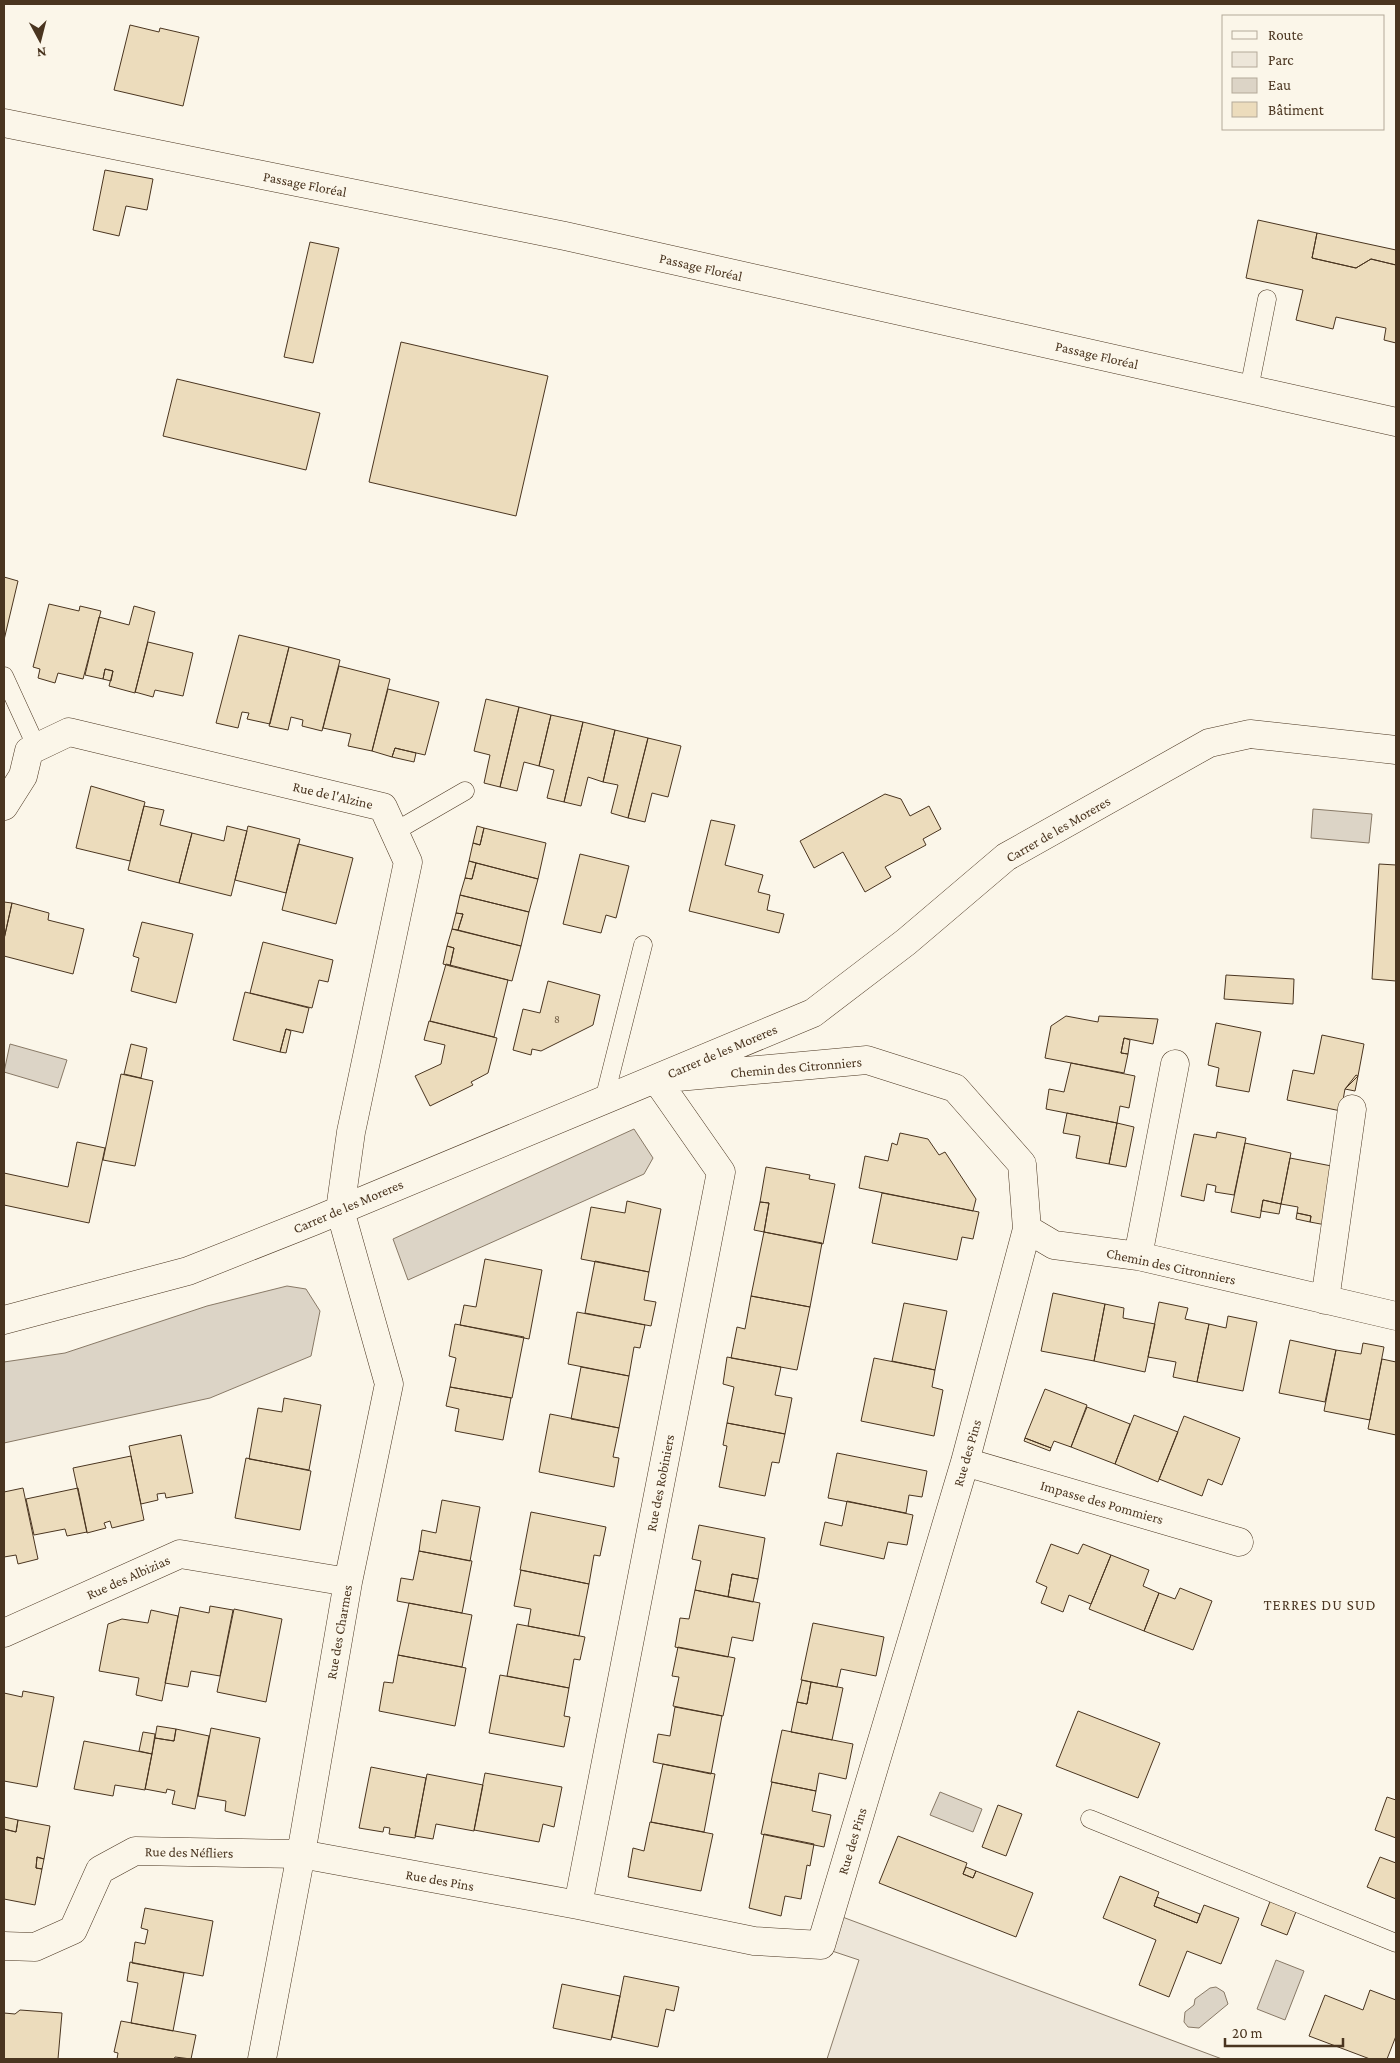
<svg xmlns="http://www.w3.org/2000/svg" width="1400" height="2063" font-family="'Crimson Pro',serif">
  <style>
    .green { fill: #ede6d9; stroke: #887966 }
    .water { fill: #dcd4c6; stroke: #887966 }
    .building { fill: #ecdcbc; stroke: #4a3520 }
    .lines { fill: none; stroke-linecap: round; stroke-linejoin: round }
    .lane-casing { stroke: #4a3520; stroke-width: 19 }
    .street-casing { stroke: #4a3520; stroke-width: 29 }
    .lane { stroke: #fbf6e9; stroke-width: 18 }
    .street { stroke: #fbf6e9; stroke-width: 28 }
    .labels { text-anchor: middle; dominant-baseline: central; stroke-width: 4; stroke-linejoin: round; paint-order: stroke }
    .number-label { font-size: 11px; fill: #725f47 }
    .street-label { font-size: 14px; fill: #4a3520; stroke: #fbf6e9 }
    .neighbourhood-label { font-size: 15px; letter-spacing: 1px; fill: #4a3520; stroke: #fbf6e9 }
  </style>
  <rect width="100%" height="100%" fill="#fbf6e9"/>
  <path class="green" d="M829,1912l393,147h-395l32,-99 -42,-14z"/>
  <path class="water" d="M1313,809l59,5 -3,29 -58,-5z
    M10,1044l57,16 -9,28 -54,-16z
    M634,1129l19,29 -9,16 -236,106 -15,-41z
    M287,1286l19,3 14,22 -9,45 -101,42 -206,45v-81l61,-9 142,-47z
    M940,1792l42,17 -9,23 -43,-17z
    M1276,1960l28,11 -19,49 -28,-11z
    M1216,1987l8,5 4,12 -29,24 -11,-1 -4,-5 1,-10 9,-7 1,-6 15,-11z"/>
  <path class="building" d="M130,25l29,7 1,-4 39,9 -16,69 -69,-16z
    M105,170l48,9 -6,31 -21,-4 -7,30 -26,-6z
    M1258,220l59,13 -5,25 44,10 15,-9 25,6v78l-12,-3 2,-12 -50,-11 -3,12 -37,-9 7,-30 -57,-12z
    M1317,233l79,17v15l-25,-6 -15,9 -44,-10z
    M310,242l29,6 -26,115 -29,-6z
    M401,342l147,34 -32,140 -147,-34z
    M177,379l143,34 -14,57 -143,-34z
    M4,577l14,4 -14,59z
    M49,604l30,7 1,-5 21,5 -18,68 -25,-6 -3,10 -17,-5 2,-9 -7,-2z
    M134,606l21,6 -20,81 -26,-7 4,-15 -8,-2 -2,10 -18,-4 14,-58 30,8z
    M239,635l50,12 -19,77 -23,-5 2,-6 -7,-1 -4,16 -22,-5z
    M148,642l45,11 -10,43 -28,-6 -2,7 -18,-5z
    M289,647l51,13 -18,71 -20,-5 1,-6 -12,-3 -3,13 -19,-4z
    M339,666l51,13 -18,72 -24,-5 3,-12 -28,-6z
    M105,669l8,2 -2,10 -8,-2z
    M388,689l51,13 -14,53 -30,-7 -3,9 -20,-6z
    M486,699l33,8 -19,80 -16,-4 6,-28 -16,-4z
    M519,707l32,8 -12,51 -15,-4 -7,29 -17,-4z
    M551,715l32,7 -19,80 -17,-4 7,-28 -15,-4z
    M583,722l32,8 -12,52 -15,-5 -7,29 -17,-4z
    M615,730l33,8 -20,80 -17,-5 7,-28 -15,-3z
    M648,738l33,8 -13,51 -16,-4 -7,29 -17,-4z
    M395,748l21,5 -2,9 -22,-5z
    M91,786l54,16 -15,59 -54,-13z
    M885,794l16,5 9,17 19,-10 12,23 -18,10 3,6 -41,22 6,10 -26,15 -22,-40 -29,16 -14,-27z
    M144,806l20,4 -4,15 32,8 -13,50 -51,-13z
    M711,820l24,5 -10,40 38,10 -5,17 12,3 -3,15 17,4 -5,19 -90,-22z
    M227,826l20,5 -16,65 -52,-13 13,-50 32,8z
    M248,826l52,13 -14,54 -51,-13z
    M477,826l7,2 -4,17 -7,-2z
    M484,828l62,15 -8,36 -69,-18 4,-18 7,2z
    M298,844l55,14 -17,66 -54,-14z
    M580,854l49,12 -13,52 -10,-3 -5,18 -38,-9z
    M469,861l7,2 -4,16 -7,-1z
    M476,863l62,16 -9,33 -69,-17 5,-17 7,1z
    M1379,864l17,1v116l-24,-2z
    M460,895l69,17 -8,34 -63,-16 5,-16 -7,-1z
    M4,902l8,1 -8,36z
    M12,903l37,10 -1,7 36,9 -11,45 -69,-18v-17z
    M456,913l7,1 -5,16 -6,-1z
    M142,922l51,12 -17,69 -45,-12 8,-33 -6,-2z
    M452,929l69,17 -9,35 -62,-15 4,-18 -7,-2z
    M263,942l70,18 -5,22 -9,-2 -7,28 -62,-15z
    M447,946l7,2 -4,18 -7,-2z
    M446,964l62,16 -14,57 -64,-16z
    M1226,975l68,4 -1,25 -69,-5z
    M548,981l52,14 -7,30 -52,26 -9,-2 -1,6 -18,-5 10,-41 17,4z
    M245,992l64,16 -6,25 -17,-4 -6,23 -47,-12z
    M1066,1016l32,6 1,-6 59,3 -5,25 -29,-6 -3,15 7,1 -4,19 -79,-15 6,-32z
    M429,1021l68,17 -9,35 -17,9 2,3 -43,21 -15,-30 26,-12 4,-19 -21,-5z
    M1216,1023l45,9 -12,60 -33,-6 3,-18 -11,-3z
    M286,1029l5,2 -5,22 -6,-1z
    M1322,1035l42,9 -6,32 -13,13 -4,22 -54,-11 6,-30 21,4z
    M1124,1038l6,2 -2,14 -7,-1z
    M131,1044l16,4 -6,30 -17,-4z
    M1071,1063l64,13 -6,32 -9,-2 -3,17 -71,-14 3,-20 15,3z
    M121,1074l32,7 -18,85 -32,-6z
    M1356,1075l2,1 -3,15 -10,-2z
    M1067,1113l50,10 -8,41 -33,-6 4,-22 -17,-3z
    M1117,1123l17,4 -8,40 -17,-3z
    M1217,1132l29,6 -12,57 -19,-3 1,-6 -9,-2 -3,17 -23,-5 13,-62 22,4z
    M900,1133l28,6 11,16 6,-3 31,47 -3,12 -114,-23 6,-32 23,5 4,-18 5,2z
    M77,1142l28,6 -16,75 -85,-18v-32l64,14z
    M1245,1143l46,10 -10,51 -18,-4 -3,18 -29,-6z
    M1290,1158l52,10 -11,58 -21,-4 1,-6 -14,-3 1,-6 -17,-3z
    M766,1167l44,8 -1,4 26,5 -12,60 -59,-12 5,-29 -9,-1z
    M882,1193l97,19 -6,27 -11,-2 -5,23 -85,-17z
    M1263,1200l18,4 -2,10 -18,-3z
    M627,1201l34,8 -12,63 -68,-13 10,-52 34,6z
    M760,1202l9,1 -5,29 -10,-2z
    M1297,1213l14,3 -1,6 -14,-3z
    M764,1232l58,11 -12,64 -59,-11z
    M485,1259l57,11 -13,69 -69,-14 4,-20 12,2z
    M595,1261l54,11 -5,28 12,2 -5,24 -66,-13z
    M1053,1293l52,11 -11,57 -53,-10z
    M751,1296l59,11 -13,63 -66,-12 6,-31 8,2z
    M1159,1302l29,6 -3,11 24,5 -12,58 -24,-5 3,-15 -28,-5z
    M904,1303l43,8 -12,59 -43,-9z
    M1105,1304l19,4 -1,10 32,6 -10,48 -51,-11z
    M577,1312l68,13 -5,23 -6,-1 -5,29 -61,-12z
    M1228,1316l29,6 -14,69 -46,-9 12,-58 17,4z
    M455,1324l69,13 -12,61 -62,-11 6,-29 -7,-2z
    M1290,1340l46,10 -11,52 -46,-9z
    M1363,1343l21,4 -14,73 -46,-9 12,-61 25,4z
    M727,1357l54,10 -6,28 17,3 -7,36 -58,-11 7,-36 -11,-3z
    M874,1358l61,12 -3,17 11,3 -9,46 -73,-15z
    M1382,1359l14,3v73l-28,-6z
    M581,1367l48,9 -10,52 -48,-9z
    M450,1387l61,11 -8,42 -48,-9 4,-22 -13,-3z
    M1045,1389l42,16 -16,42 -17,-6 -3,7 -26,-10z
    M284,1398l37,7 -12,65 -60,-11 9,-51 24,4z
    M1087,1407l43,17 -15,40 -44,-17z
    M550,1414l69,14 -6,29 6,1 -5,29 -75,-15z
    M1134,1415l44,17 -20,50 -43,-18z
    M1184,1416l56,22 -18,47 -14,-6 -6,17 -43,-17z
    M727,1423l58,11 -6,29 -7,-1 -7,34 -46,-9 8,-41 -4,-1z
    M181,1435l12,58 -27,5 -1,-5 -8,1 1,6 -17,4 -12,-58z
    M1025,1438l26,10 -1,3 -26,-10z
    M837,1453l90,18 -5,26 -13,-2 -3,18 -78,-15z
    M131,1456l13,64 -32,8 -2,-7 -6,2 2,5 -19,5 -14,-65z
    M246,1458l65,13 -11,59 -65,-12z
    M23,1488l15,71 -20,5 -2,-9 -12,2v-65z
    M78,1488l9,44 -20,4 -2,-7 -31,6 -8,-36z
    M442,1500l38,7 -10,54 -51,-10 3,-21 14,3z
    M847,1501l66,14 -6,30 -19,-3 -4,17 -64,-14 5,-23 17,4z
    M531,1512l75,15 -6,29 -6,-1 -5,29 -69,-14z
    M699,1525l66,13 -7,41 -26,-5 -4,23 -33,-7 6,-29 -9,-2z
    M1051,1544l27,10 5,-10 28,11 -20,49 -22,-9 -6,17 -22,-9 6,-16 -11,-5z
    M419,1551l53,10 -10,52 -65,-12 4,-23 12,2z
    M1111,1555l38,15 -6,16 16,7 -15,38 -55,-22z
    M521,1570l68,14 -10,52 -51,-10 3,-17 -17,-3z
    M732,1574l26,5 -5,23 -25,-5z
    M1180,1588l32,13 -19,49 -49,-19 15,-38 16,6z
    M695,1590l65,13 -7,38 -21,-4 -4,20 -53,-10 5,-29 9,1z
    M409,1603l63,12 -10,52 -64,-12z
    M210,1606l23,4 -13,66 -29,-5 -3,16 -23,-4 15,-76 29,6z
    M234,1609l48,10 -16,83 -49,-10z
    M151,1610l27,6 -16,85 -26,-6 3,-17 -40,-7 9,-47 14,-5 26,4z
    M813,1623l71,14 -8,39 -35,-7 -4,18 -36,-7z
    M517,1624l68,13 -5,23 -6,-1 -5,29 -62,-12z
    M678,1647l57,11 -12,58 -50,-10 6,-29 -7,-1z
    M398,1655l68,13 -11,58 -76,-15 5,-29 9,1z
    M500,1675l69,13 -5,28 6,1 -6,30 -75,-14z
    M802,1680l9,2 -4,22 -10,-2z
    M811,1682l32,6 -11,52 -41,-8 6,-30 10,2z
    M23,1691l31,6 -17,90 -33,-6v-88l18,4z
    M675,1707l47,9 -11,58 -58,-12 5,-28 12,2z
    M1078,1711l82,32 -22,55 -82,-32z
    M157,1726l19,3 -2,12 -19,-3z
    M211,1728l49,10 -15,78 -20,-5 1,-10 -28,-5z
    M176,1729l33,7 -14,73 -23,-5 3,-13 -8,-2 -1,4 -21,-4 10,-51 19,3z
    M782,1730l71,14 -7,35 -27,-6 -3,18 -45,-9z
    M143,1732l12,2 -3,20 -13,-3z
    M84,1741l68,13 -7,36 -30,-5 -2,11 -39,-7z
    M663,1764l52,10 -11,58 -53,-10z
    M371,1767l55,11 -11,60 -26,-4 1,-6 -6,-1 -1,5 -24,-4z
    M485,1773l77,14 -8,40 -11,-3 -4,18 -65,-12z
    M427,1774l56,11 -9,46 -38,-7 -3,15 -18,-3z
    M772,1782l44,9 -4,20 19,4 -7,32 -63,-13z
    M1387,1797l9,3v38l-21,-8z
    M998,1805l24,9 -16,42 -24,-9z
    M4,1817l14,3 -2,12 -12,-3z
    M18,1820l32,6 -6,33 -7,-2 -1,11 6,1 -7,36 -31,-6v-70l12,3z
    M650,1822l63,12 -12,57 -73,-14 5,-29 11,3z
    M764,1834l50,10 -4,22 -3,-1 -6,34 -16,-3 -4,20 -32,-8z
    M898,1836l69,27 -4,11 10,4 3,-7 57,22 -17,44 -137,-54z
    M37,1857l7,2 -2,10 -6,-1z
    M1380,1857l16,6v36l-29,-12z
    M966,1867l10,4 -3,7 -10,-4z
    M1120,1876l39,16 -5,14 43,17 7,-18 35,13 -18,46 -34,-13 -18,46 -30,-12 17,-45 -53,-22z
    M1157,1897l43,17 -3,9 -43,-17z
    M1271,1899l26,10 -10,26 -26,-10z
    M145,1908l68,13 -10,55 -71,-13 3,-21 10,2 3,-14 -7,-2z
    M130,1962l54,11 -11,58 -42,-8 7,-40 -11,-2z
    M624,1976l55,11 -5,24 -8,-2 -8,38 -46,-10z
    M562,1984l58,12 -9,44 -58,-12z
    M1370,1990l26,10v36l-9,23h-17l-61,-23 16,-41 38,15z
    M20,2010l42,3 -4,46h-54v-46l11,1z
    M121,2021l75,14 -5,24 -16,-2 -1,2h-57l1,-6 -4,-1z"/>
  <g class="lines">
    <g class="lane-casing">
      <path id="lane" d="M1249,389l18,-90
        M4,676l33,72
        M394,832l71,-41
        M604,1100l39,-155
        M1090,1819l306,124"/>
    </g>
    <g class="street-casing">
      <path id="street" d="M4,123l561,113 831,186
        M4,806l19,-30 6,-25 40,-19 314,75 25,55 -57,270 -11,78 49,174 -41,198 -47,272 -39,205
        M1138,1256l37,-192
        M1325,1300l27,-191
        M4,1320l184,-49 126,-50 499,-208 93,-71 100,-85 203,-114 41,-9 146,16
        M965,1462l274,80
        M4,1633l176,-79 168,28
        M578,1905l143,-733 -65,-93 211,-19 88,28 67,76 5,65 27,16 84,11 258,60
        M4,1946l31,1 38,-17 27,-60 35,-19 166,3 277,51 176,36 67,4 144,-483 62,-233"/>
    </g>
    <use href="#lane" class="lane"/>
    <use href="#street" class="street"/>
  </g>
  <g class="labels">
    <g class="number-label">
      <text x="557" y="1019">8</text>
    </g>
    <g class="street-label">
      <text transform="translate(305 184) rotate(11)">Passage Floréal</text>
      <text transform="translate(701 267) rotate(13)">Passage Floréal</text>
      <text transform="translate(1097 355) rotate(13)">Passage Floréal</text>
      <text transform="translate(333 795) rotate(13)">Rue de l'Alzine</text>
      <text transform="translate(1058 829) rotate(-30)">Carrer de les Moreres</text>
      <text transform="translate(722 1051) rotate(-23)">Carrer de les Moreres</text>
      <text transform="translate(796 1067) rotate(-5)">Chemin des Citronniers</text>
      <text transform="translate(348 1206) rotate(-23)">Carrer de les Moreres</text>
      <text transform="translate(1171 1266) rotate(12)">Chemin des Citronniers</text>
      <text transform="translate(967 1453) rotate(-74)">Rue des Pins</text>
      <text transform="translate(660 1483) rotate(-79)">Rue des Robiniers</text>
      <text transform="translate(1102 1502) rotate(16)">Impasse des Pommiers</text>
      <text transform="translate(128 1577) rotate(-24)">Rue des Albizias</text>
      <text transform="translate(339 1632) rotate(-80)">Rue des Charmes</text>
      <text transform="translate(852 1841) rotate(-73)">Rue des Pins</text>
      <text transform="translate(189 1852) rotate(1)">Rue des Néfliers</text>
      <text transform="translate(440 1880) rotate(10)">Rue des Pins</text>
    </g>
    <g class="neighbourhood-label">
      <text x="1320" y="1605">TERRES DU SUD</text>
    </g>
  </g>
  <rect width="1400" height="2063" fill="none" stroke="#4a3520" stroke-width="10"/>
  <rect x="1222" y="15" width="162" height="115" fill="#fbf6e9" stroke="#b4a999"/>
  <rect x="1232" y="31" width="25" height="8" fill="#fbf6e9" stroke="#b4a999"/>
  <text x="1268" y="40" font-size="15" fill="#4a3520">Route</text>
  <rect x="1232" y="52" width="25" height="15" fill="#ede6d9" stroke="#b4a999"/>
  <text x="1268" y="65" font-size="15" fill="#4a3520">Parc</text>
  <rect x="1232" y="78" width="25" height="15" fill="#dcd4c6" stroke="#b4a999"/>
  <text x="1268" y="90" font-size="15" fill="#4a3520">Eau</text>
  <rect x="1232" y="102" width="25" height="15" fill="#ecdcbc" stroke="#b4a999"/>
  <text x="1268" y="115" font-size="15" fill="#4a3520">Bâtiment</text>
  <g transform="translate(40 40) rotate(173)" stroke="#fbf6e9" stroke-width="4" paint-order="stroke">
  <path d="M0-4L9 19L0 12L-9 19Z" fill="#4a3520"/>
  <text y="-8" font-size="14" font-weight="bold" text-anchor="middle" fill="#4a3520">N</text>
  </g>
  <path d="M1225 2038v8h118v-8" fill="none" stroke="#4a3520" stroke-width="2.5"/>
  <text x="1232" y="2038" font-size="15" fill="#4a3520" stroke="#fbf6e9" stroke-width="4" paint-order="stroke">20 m</text>
</svg>
